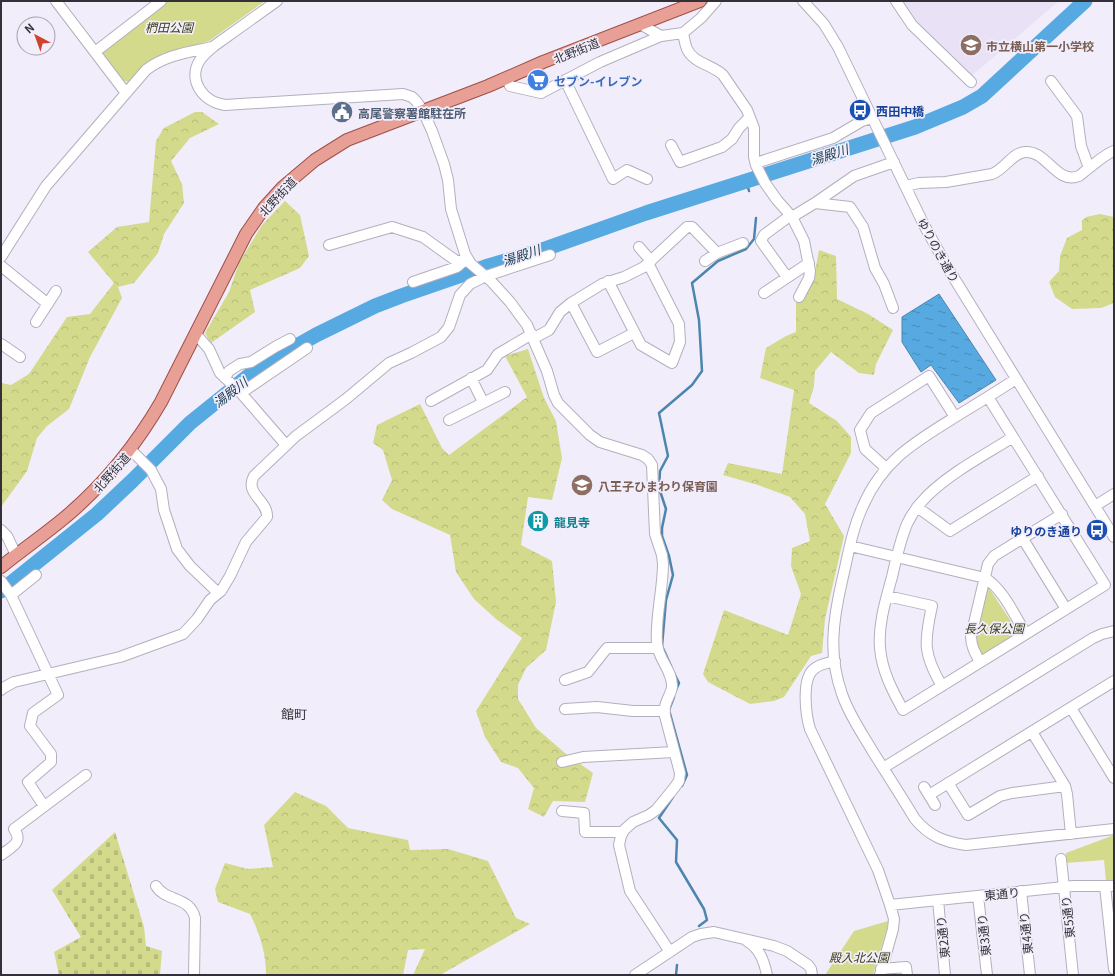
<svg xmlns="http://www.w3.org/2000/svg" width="1115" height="976" font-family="Georgia,'Noto Sans JP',serif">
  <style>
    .built { fill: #e9e1f6 }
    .forest { fill: url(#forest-crowns) }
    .cemetery { fill: url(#cemetery-stones) }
    .park { fill: #d3da8c }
    .water { fill: url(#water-ripples); stroke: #4c86ae }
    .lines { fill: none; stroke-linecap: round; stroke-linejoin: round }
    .stream { stroke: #4c86ae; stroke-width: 2.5 }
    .river { stroke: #56aae1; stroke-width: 15 }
    .minor-casing { stroke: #b4afbc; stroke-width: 12 }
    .major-casing { stroke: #9e4f47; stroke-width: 14 }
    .minor { stroke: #fff; stroke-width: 10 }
    .major { stroke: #e89f95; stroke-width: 12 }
    .labels { text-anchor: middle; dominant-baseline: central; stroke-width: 3.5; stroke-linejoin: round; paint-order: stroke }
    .park-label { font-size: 12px; font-style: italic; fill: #393c15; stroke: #f2edfb }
    .education-label { font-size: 12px; font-weight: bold; fill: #785e54; stroke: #f2edfb; text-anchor: start }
    .street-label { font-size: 12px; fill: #333137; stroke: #f2edfb }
    .shop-label { font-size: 12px; font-weight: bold; fill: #366cbe; stroke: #f2edfb; text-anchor: start }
    .transit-label { font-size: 12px; font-weight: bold; fill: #164399; stroke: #f2edfb; text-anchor: start }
    .service-label { font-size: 12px; font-weight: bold; fill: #4e5e75; stroke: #f2edfb; text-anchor: start }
    .culture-label { font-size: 12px; font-weight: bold; fill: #0d838f; stroke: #f2edfb; text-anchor: start }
    .water-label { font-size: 13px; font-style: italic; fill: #13374e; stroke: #f2edfb }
    .neighbourhood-label { font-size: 13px; fill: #333137; stroke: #f2edfb }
  </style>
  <defs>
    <pattern id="forest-crowns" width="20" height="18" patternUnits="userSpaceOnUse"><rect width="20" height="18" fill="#d3da8c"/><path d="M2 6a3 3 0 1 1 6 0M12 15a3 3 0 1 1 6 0" fill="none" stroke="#b6bc79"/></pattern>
    <pattern id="cemetery-stones" width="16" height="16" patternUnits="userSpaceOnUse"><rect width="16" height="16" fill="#d3da8c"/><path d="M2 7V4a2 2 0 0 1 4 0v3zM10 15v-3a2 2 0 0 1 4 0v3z" fill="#b6bc79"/></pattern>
    <pattern id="water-ripples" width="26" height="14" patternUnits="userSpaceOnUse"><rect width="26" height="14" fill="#56aae1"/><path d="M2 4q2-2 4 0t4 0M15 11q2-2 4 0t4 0" fill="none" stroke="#488bb7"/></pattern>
  </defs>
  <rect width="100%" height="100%" fill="#f2edfb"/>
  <path class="built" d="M898,1h161l-91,78 -65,-68z"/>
  <path class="forest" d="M195,112h7l17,12 -29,14 -19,23 11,23 2,19 -20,31 -6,19 -24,30 -16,4 4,11 -32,59 -21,52 -22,17 -10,12 -10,33 -26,36v-124l10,2 18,-11 38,-57 23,-3 24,-31 -26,-31 29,-25 32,-5 7,-81 8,-13z
    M285,201l15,14 9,41 -9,12 -50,22 5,22 -44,31 -6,-10 24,-41 10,-29 23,-38z
    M1100,214l14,3v86l-13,5 -29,1 -17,-12 -6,-15 10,-11 1,-15 7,-18 15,-8v-9l4,-4z
    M819,250l17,6 1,43 31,15 25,16 -17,34 -2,11 -15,-2 -28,-21 -16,19 -1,15 -5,17 28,18 14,16v16l-26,51 19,32 -19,83 -3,34 -11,3 -27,41 -10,4 -24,3 -42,-22 -5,-8 21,-64 64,25 13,-41 -10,-28 1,-18 18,-7 -5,-27 -15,-17 -32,-12 -35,-10 5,-12 54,11 12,-84 -34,-12 6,-30 20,-12 10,-4v-30l15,-19 4,-11z
    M528,349l16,49 12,23 6,37 -10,42 -24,-3 -7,48 31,16 4,41 -10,48 -20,18 -8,17v14l18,29 29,25 28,20 -8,29 -32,-1 -9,16 -16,-8 6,-21 -16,-20 -17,-6 -16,-25 -9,-26 46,-73 -26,-19 -22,-20 -18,-27 -6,-37 -58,-26 -10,-9 10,-20 -9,-30 -10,-7 4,-18 43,-21 22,44 7,7 78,-58 -22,-41z
    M295,792l31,14 22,22 60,12 2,10 38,-1 40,12 28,57 14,6 -90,51h-27l12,-26 -17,1 -5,25h-137c0,-22 -6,-41 -16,-61l-32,-12 -3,-13 10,-26 23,6 25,-2 -9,-42z"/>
  <path class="cemetery" d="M115,832l29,95 2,19 16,5 -2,24h-101l-5,-23 27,-15 -29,-47z"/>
  <path class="park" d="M161,1h104l-56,40 -47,13 -7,4 -27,24 -6,-2 -24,-31z
    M989,588l27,41 -1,6 -32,20 -4,-1 -4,-18 11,-47z
    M1114,835v46h-8l-2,-21 -38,3v-10z
    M888,921l-1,7 -14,47h-48l29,-44z"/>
  <path class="water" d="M939,294l57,86 -37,23 -28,-38 -10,7 -19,-30v-25z"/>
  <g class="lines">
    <path class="stream" d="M746,181l3,10
      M671,666l-9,-20 4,-46 7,-25 -4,-19 -7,-20v-8l4,-19 -7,-21 1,-17 8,-15 -9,-43 33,-28 10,-14 -3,-51 -7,-37 26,-22 28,-12 8,-10 2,-21
      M674,673l5,10 -3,7
      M674,697l-5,13 18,65 -5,11
      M673,797l-14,21 18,22 -1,22 28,47 3,11 -8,6
      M676,975l1,-10"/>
    <path class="river" d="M1,591l96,-77 35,-33 58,-58 36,-29 26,-21 34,-21 30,-17 59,-29 26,-10 84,-29 57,-17 104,-37 269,-86 48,-20 19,-11 103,-95"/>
    <g class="minor-casing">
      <path id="minor" d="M56,1l70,92
        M277,1l-63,45c-5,4 -10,8 -14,14 -13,20 3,42 25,45l178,-11 9,3 5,5 6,9 9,20 12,33 4,16 3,29 14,45 6,10 20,17 19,21 17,23 20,46 7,24 4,8 32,32 10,7 42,13 6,4 4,6 3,69 7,21 1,9c0,26 -8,53 -6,80 1,15 16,27 15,43 -1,7 -6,13 -7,20 -1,3 0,7 0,9l15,57 -1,8 -5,7 -18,22 -7,5 -16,7 -9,8 -3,6 -2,9 11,46 40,61
        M716,1l-15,17 -18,15c1,5 2,11 4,16 6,14 26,16 36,26l24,35 7,18v29l2,8 9,18 12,17 15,17 12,24 6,30 -1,7 -10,19
        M803,1l21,23 14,23 86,178 25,45 165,267
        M896,1l16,24 59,57
        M640,24l21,12
        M95,52l66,-51
        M507,78l3,8 31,7 59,-31 61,-26 22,-3
        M565,80l48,99 14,-9 20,9
        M1051,81l26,35 4,30 8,22
        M671,145l9,17 42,-15 10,-8 7,-11 10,-10
        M756,163l77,-25 29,-17 10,-3
        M905,186l14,-3 27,-1 46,-8c13,-5 20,-21 33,-22 22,-2 31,33 54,24 3,-2 7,-6 10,-8 8,-6 15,-13 25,-17
        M815,203l35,4 13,20 12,41 9,16 9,24
        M792,217l23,-14 39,-27 40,-14
        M329,245l63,-18 31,10 32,23 8,2 6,-1
        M639,247l12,14
        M1,257l45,-71 100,-116c19,-15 43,-18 66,-23
        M705,261l12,-8 26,-10
        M1,266l47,38
        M787,277l-26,-36 3,-6 27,-20
        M608,281l33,64 31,18 8,-21 -1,-18 -31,-61
        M413,282l44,-15 6,-5
        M764,293l45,-30
        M36,322l20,-31
        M195,333l14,16 11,24 21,20 45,52
        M634,333l-37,19 -26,-49 31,-19 22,-7 20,-10 43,-40h5l25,26
        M534,338l15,-8 11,-18 11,-9
        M1,344l19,13
        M225,378l4,-7 11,-7 11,-2 24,-15 15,-8
        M471,378l12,24
        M1016,379c-21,14 -43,27 -64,40 -39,24 -70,43 -89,87 -11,23 -15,50 -21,75 -9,39 -14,74 0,113 7,21 20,39 31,58 14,22 28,44 42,67 14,17 29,23 51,26l148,-16
        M241,393l66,-45
        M988,397l117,188 -202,125c-11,-20 -21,-39 -23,-62 -2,-24 6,-49 12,-71 4,-18 8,-36 15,-53 5,-11 13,-21 21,-29 25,-24 57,-40 85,-58
        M431,401l56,-31 11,-16 34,-20
        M449,420l56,-28
        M130,449l21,21 10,19 3,21 13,39 13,17 23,22 3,3h5
        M886,468l-21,-19 -5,-19 11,-17 58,-37 26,41
        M1095,506l19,-12
        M917,507l33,24 88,-55
        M1,530l6,6 9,19
        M1023,539l43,70
        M850,546l135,32c19,12 29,37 41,56
        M1,581l10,14 47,100 -25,18 -3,13 21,28v8l-23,20 16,24
        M11,595l25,-20
        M887,596l45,10c-8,36 -9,48 10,80
        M835,661c-7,2 -16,3 -21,8 -13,10 -8,47 -4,60l68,141 12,35 4,14 -1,10 -13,46
        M980,662c-5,-9 -9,-16 -9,-26l17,-72 6,-8 68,-42
        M565,680l23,-8 19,-24h51
        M1,690l2,-2 11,-6 106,-25 63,-23 14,-15 13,-19 11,-9 9,-15 16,-34 21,-25c1,-17 -23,-23 -13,-41l42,-40 50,-37 43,-36 22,-10 30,-16 8,-10 11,-32 10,-11 16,-8 64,-21
        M1071,708l43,70
        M565,709l32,-2 36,4h32
        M1032,732l33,54 2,8 4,40
        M562,762l21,-5 91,-5
        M883,768l210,-130 9,-4 12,-3
        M948,783l20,32 32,-19 12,-3 53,-7
        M924,787l11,18
        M929,795l185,-114
        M562,811l22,2 1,19h38
        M1,855c10,-8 23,-12 13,-26l72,-54
        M1061,859l12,116
        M156,886c10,16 34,10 39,32l-1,57
        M1105,886l9,83
        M1021,891l9,84
        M978,896l9,79
        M938,900l7,75
        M890,905l183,-19h41
        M747,941c13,8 17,20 20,34
        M881,969l25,-2 1,8
        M635,975l57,-38 9,-3 13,-2 60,14 13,5 21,14 3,4 1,6"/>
    </g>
    <g class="major-casing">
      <path id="major" d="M1,567c22,-18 46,-34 68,-53 37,-32 67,-69 92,-112l85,-168 18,-26 19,-21 32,-27 32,-20 141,-54 55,-24 157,-61"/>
    </g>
    <use href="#minor" class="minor"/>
    <use href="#major" class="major"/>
  </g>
  <defs>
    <g id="school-disc" transform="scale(1.15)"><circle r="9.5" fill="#8d6e63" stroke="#f2edfb"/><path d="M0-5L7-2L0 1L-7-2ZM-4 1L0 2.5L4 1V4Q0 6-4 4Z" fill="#fff"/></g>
    <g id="supermarket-disc" transform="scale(1.15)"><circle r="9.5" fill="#3f7fe0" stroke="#f2edfb"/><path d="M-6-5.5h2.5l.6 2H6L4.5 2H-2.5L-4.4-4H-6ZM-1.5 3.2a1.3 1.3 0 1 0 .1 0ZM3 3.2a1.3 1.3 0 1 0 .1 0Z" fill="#fff"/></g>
    <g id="bus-disc" transform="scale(1.15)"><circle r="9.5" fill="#1a4fb4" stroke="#f2edfb"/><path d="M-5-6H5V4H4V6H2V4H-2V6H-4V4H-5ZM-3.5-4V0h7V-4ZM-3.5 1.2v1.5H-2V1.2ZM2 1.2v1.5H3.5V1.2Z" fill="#fff"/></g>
    <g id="civic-disc" transform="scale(1.15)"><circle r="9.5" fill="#5c6f8a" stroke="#f2edfb"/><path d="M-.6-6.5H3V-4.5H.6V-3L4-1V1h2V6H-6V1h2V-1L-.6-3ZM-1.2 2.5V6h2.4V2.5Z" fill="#fff"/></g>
    <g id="building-disc" transform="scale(1.15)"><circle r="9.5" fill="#0f9aa8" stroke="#f2edfb"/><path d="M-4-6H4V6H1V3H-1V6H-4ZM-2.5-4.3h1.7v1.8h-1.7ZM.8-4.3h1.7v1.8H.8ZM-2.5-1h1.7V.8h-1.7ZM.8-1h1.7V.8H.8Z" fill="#fff"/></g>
  </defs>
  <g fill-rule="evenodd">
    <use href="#school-disc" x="971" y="45"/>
    <use href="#supermarket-disc" x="538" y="80"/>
    <use href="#bus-disc" x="860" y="110"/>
    <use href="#civic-disc" x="342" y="112"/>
    <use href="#school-disc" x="582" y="485"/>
    <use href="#building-disc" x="538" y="521"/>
    <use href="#bus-disc" x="1097" y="530"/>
  </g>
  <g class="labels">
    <g class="park-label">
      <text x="169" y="26">椚田公園</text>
      <text x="994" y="627">長久保公園</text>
      <text x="859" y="956">殿入北公園</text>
    </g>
    <g class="education-label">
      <text x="986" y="45">市立横山第一小学校</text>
      <text x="598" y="485">八王子ひまわり保育園</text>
    </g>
    <g class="street-label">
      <text transform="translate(576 50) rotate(-22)">北野街道</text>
      <text transform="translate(277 196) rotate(-47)">北野街道</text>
      <text transform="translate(939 250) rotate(61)">ゆりのき通り</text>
      <text transform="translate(111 472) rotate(-48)">北野街道</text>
      <text transform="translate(1002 893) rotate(-6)">東通り</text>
      <text transform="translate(1067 917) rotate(-96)">東5通り</text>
      <text transform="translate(1025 933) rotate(-96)">東4通り</text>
      <text transform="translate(983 935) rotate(-96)">東3通り</text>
      <text transform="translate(942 937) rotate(-96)">東2通り</text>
    </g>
    <g class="shop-label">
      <text x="554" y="80">セブン-イレブン</text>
    </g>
    <g class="transit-label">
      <text x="876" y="110">西田中橋</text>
      <text x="1082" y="530" text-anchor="end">ゆりのき通り</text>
    </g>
    <g class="service-label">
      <text x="358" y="112">高尾警察署館駐在所</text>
    </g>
    <g class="culture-label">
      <text x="554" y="521">龍見寺</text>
    </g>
    <g class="water-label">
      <text transform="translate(829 154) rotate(-18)">湯殿川</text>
      <text transform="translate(521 255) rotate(-19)">湯殿川</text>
      <text transform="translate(230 392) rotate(-38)">湯殿川</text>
    </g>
    <g class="neighbourhood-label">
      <text x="294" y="713">館町</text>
    </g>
  </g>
  <rect width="1115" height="976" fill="none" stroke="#333137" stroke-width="4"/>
  <g transform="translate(36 36) rotate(319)"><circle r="19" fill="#f2edfb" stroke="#a6a2ad"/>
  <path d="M0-3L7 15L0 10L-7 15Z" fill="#cf432e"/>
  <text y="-6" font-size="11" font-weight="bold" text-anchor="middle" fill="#333137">N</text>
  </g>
</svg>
